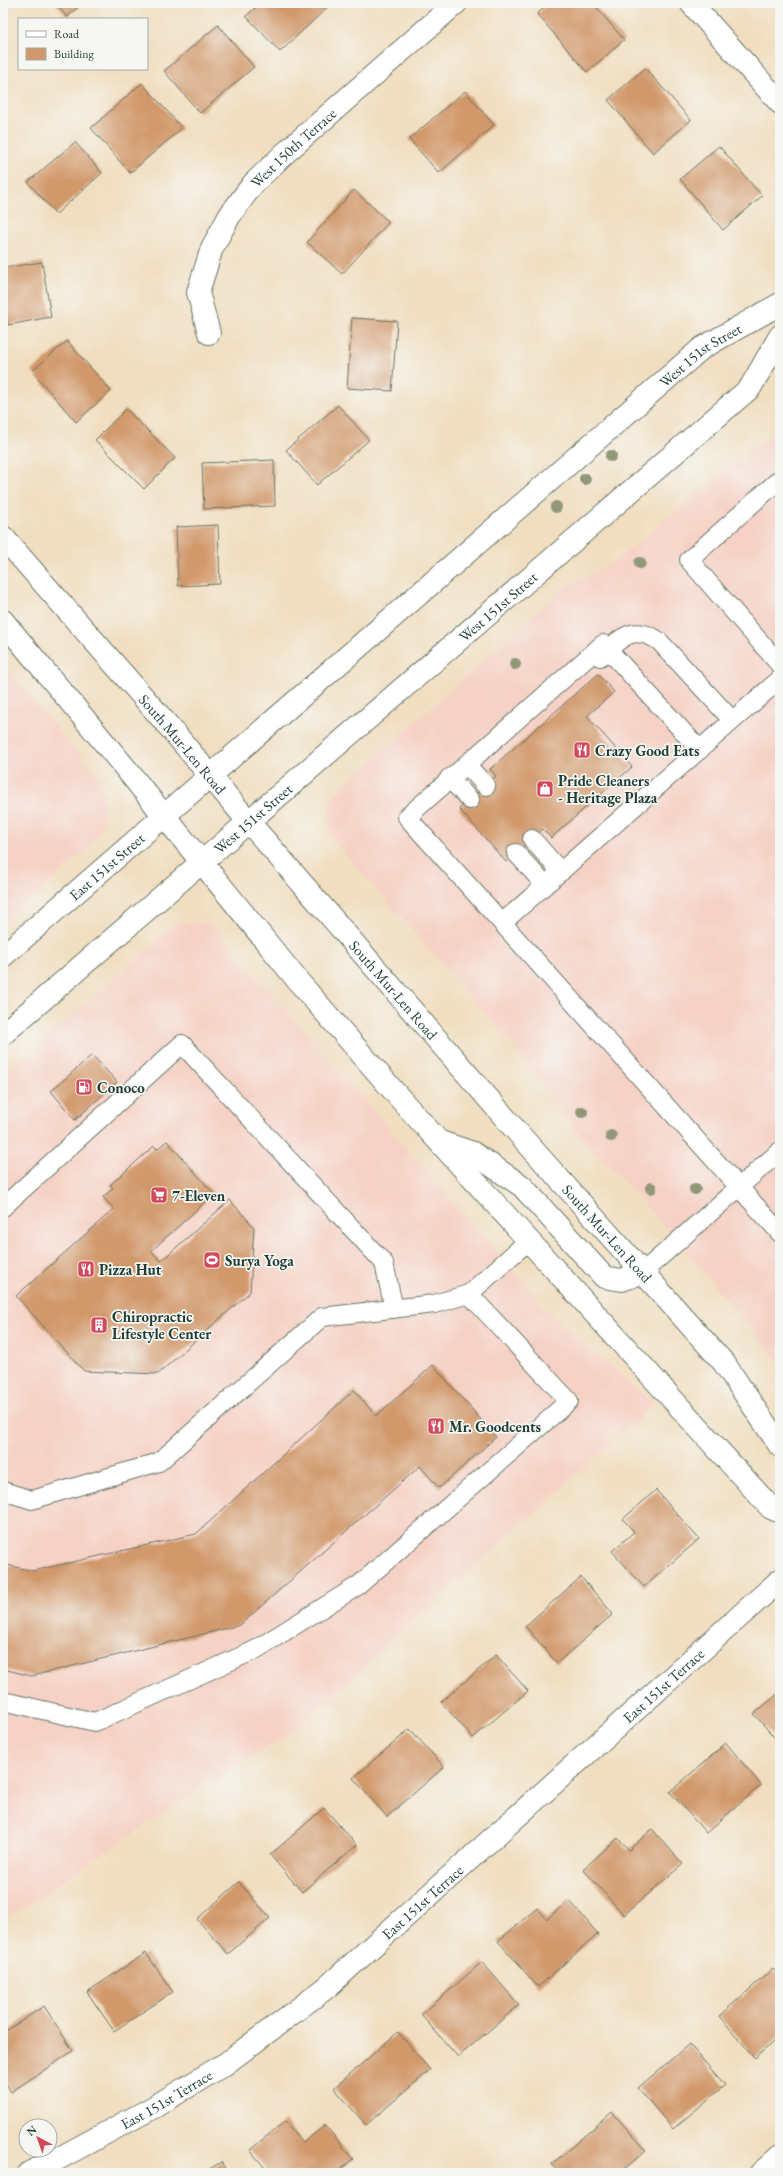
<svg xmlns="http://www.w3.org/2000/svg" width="783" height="2176" font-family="'EB Garamond',serif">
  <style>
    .built { fill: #f6d1c5 }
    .building { fill: #d1986b }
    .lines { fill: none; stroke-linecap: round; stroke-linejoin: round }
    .service-casing { stroke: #687565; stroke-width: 20 }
    .minor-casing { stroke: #687565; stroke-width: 24 }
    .secondary-casing { stroke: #687565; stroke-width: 24 }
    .primary-casing { stroke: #687565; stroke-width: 24 }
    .service { stroke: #fff; stroke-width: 18 }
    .minor { stroke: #fff; stroke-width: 22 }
    .secondary { stroke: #fff; stroke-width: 22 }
    .primary { stroke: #fff; stroke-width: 22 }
    .tree { fill: #919779 }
    .labels { text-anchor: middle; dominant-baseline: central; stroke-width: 3.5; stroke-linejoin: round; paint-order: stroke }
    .street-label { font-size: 15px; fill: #1f3d34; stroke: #f6f6f2 }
    .poi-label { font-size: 15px; font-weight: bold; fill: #1f3d34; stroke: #f6f6f2; text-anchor: start }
  </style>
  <rect width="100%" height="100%" fill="#f6f6f2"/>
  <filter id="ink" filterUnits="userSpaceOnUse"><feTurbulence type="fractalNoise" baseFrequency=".025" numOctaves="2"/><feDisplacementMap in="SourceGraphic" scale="8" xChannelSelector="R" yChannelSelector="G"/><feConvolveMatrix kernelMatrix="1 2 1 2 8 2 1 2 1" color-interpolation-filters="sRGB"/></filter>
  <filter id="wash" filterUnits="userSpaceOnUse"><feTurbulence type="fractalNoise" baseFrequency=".012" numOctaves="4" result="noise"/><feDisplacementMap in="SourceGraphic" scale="16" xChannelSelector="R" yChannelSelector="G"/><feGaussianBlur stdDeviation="0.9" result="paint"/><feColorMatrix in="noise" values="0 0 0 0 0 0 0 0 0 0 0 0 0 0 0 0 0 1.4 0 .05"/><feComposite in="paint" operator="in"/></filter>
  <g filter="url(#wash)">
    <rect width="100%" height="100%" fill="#f1dec0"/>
    <path class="built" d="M780,426v939l-8,-12 -120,-141 -82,-88 -53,-74 -182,-208 -5,-13 -1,-19 4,-14 229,-207 56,-30z
      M3,666l94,109 6,17 2,21 -7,22 -9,12 -86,77z
      M178,923h32l343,394 101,87 -360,326 -96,60 -195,131v-846z"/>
    <g id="blocks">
      <path class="building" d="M55,3h28l-16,14z
        M261,3h71l-52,49 -34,-36z
        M549,3h44l31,37 -37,32 -50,-58z
        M218,25l36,42 -54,46 -36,-42z
        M645,68l46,52 -38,33 -45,-53z
        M142,83l40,45 -52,45 -39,-45z
        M465,91l29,34 -55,48 -30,-34z
        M75,142l27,31 -46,41 -28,-32z
        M719,146l43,50 -39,34 -43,-51z
        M354,190l35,32 -47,52 -35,-32z
        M42,262l9,55 -43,8 -5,-29v-28z
        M352,318l45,3 -5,70 -45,-3z
        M67,341l44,50 -35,31 -44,-51z
        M338,405l31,35 -52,45 -31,-35z
        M126,409l49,49 -31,31 -49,-49z
        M274,460l1,46 -71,3 -2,-46z
        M218,525l2,59 -42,2 -2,-59z
        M598,674l16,18 -27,24 45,51 -81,71 -8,-9 -37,33 -47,-53 37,-33 -6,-7z
        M92,1055l25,27 -42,38 -24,-29z
        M167,1141l47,53 -63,57 10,10 69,-61 24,27 -4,65 -92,82 -74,-3 -68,-75 98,-87 -11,-12 10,-9 -3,-3 44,-39 3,3z
        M433,1365l63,72 -57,51 -19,-22 -180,159 -208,51 -29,-7v-105l30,7 163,-37 158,-144 22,26z
        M656,1490l43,49 -55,48 -32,-36 22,-19 -11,-13z
        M581,1577l32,37 -56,49 -32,-37z
        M496,1655l32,36 -55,47 -32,-36z
        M780,1692v52l-26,-30z
        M410,1729l34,38 -57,50 -34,-39z
        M726,1743l35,42 -55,48 -36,-41z
        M324,1808l33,37 -55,47 -32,-37z
        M652,1829l31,35 -59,51 -41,-46 35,-31 11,12z
        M239,1882l31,36 -42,36 -31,-35z
        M569,1900l29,34 -60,53 -40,-46 39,-33 10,11z
        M146,1953l27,39 -59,39 -27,-39z
        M482,1962l37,43 -61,52 -37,-42z
        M773,1969l7,7v60l-25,22 -36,-42z
        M44,2006l29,45 -62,41 -8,-13v-46z
        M398,2032l32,38 -64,55 -32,-37z
        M689,2044l36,41 -52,44 -35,-41z
        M612,2112l34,38 -26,23h-60l-8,-9z
        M285,2121l18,22 22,-18 28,34 -17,14h-67l-19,-23z
        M221,2162l7,11h-25z"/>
    </g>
  </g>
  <g filter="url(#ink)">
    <use href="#blocks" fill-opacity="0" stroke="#687565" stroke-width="1"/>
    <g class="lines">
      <g class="service-casing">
        <path id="service" d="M780,479l-91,81 91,105
          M600,657c20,-18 32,-34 59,-16l73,79
          M700,750l-97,-106 -196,173 373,416
          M466,764l20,22
          M449,778l21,22
          M532,839l29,33
          M516,853l29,32
          M502,923l278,-244
          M3,1207l179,-163 202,219 10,46
          M643,1272l137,-121
          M3,1491l29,9 127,-38 163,-145 112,-13 35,-10 59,-53
          M3,1701l92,21 160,-72 104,-65 210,-184 -100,-107"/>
      </g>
      <g class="minor-casing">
        <g id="minor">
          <path d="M691,3l89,100"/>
          <path id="s1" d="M209,333l-11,-41 14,-44 18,-33 23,-31 31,-30 172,-151"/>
          <path id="s2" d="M29,2173l25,-12 100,-54 71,-43 101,-76 454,-408"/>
          <path d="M761,2173l19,-17"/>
        </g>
      </g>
      <g class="secondary-casing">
        <g id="secondary">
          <path id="s3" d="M3,537l169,193 76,91 271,313 205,229 56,83"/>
          <path d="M3,621l124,149 171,211 106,122 367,405 9,4"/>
          <path d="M440,1142l33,11 49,33 82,91 18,3 21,-8"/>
        </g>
      </g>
      <g class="primary-casing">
        <g id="primary">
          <path id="s4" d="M3,956l699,-608 78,-44"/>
          <path id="s5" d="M3,1034l747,-646 30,-52"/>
        </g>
      </g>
      <use href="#service" class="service"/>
      <use href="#minor" class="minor"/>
      <use href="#secondary" class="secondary"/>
      <use href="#primary" class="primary"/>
    </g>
    <g class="tree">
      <circle cx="611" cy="456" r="6"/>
      <circle cx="585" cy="479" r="6"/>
      <circle cx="556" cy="507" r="6"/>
      <circle cx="640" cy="563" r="6"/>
      <circle cx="515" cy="664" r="6"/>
      <circle cx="582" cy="1112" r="6"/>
      <circle cx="611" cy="1136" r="6"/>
      <circle cx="651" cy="1188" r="6"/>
      <circle cx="695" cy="1189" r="6"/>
    </g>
  </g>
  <defs>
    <g id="restaurant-square" transform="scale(0.9)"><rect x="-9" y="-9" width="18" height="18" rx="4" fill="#d1495b" stroke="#f6f6f2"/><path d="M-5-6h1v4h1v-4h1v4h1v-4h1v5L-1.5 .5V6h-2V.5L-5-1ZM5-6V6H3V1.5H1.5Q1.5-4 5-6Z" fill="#fff"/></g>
    <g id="shop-square" transform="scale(0.9)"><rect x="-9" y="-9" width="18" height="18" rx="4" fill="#d1495b" stroke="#f6f6f2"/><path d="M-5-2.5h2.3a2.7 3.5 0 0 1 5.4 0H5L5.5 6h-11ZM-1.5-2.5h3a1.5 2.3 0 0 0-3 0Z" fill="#fff"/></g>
    <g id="fuel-square" transform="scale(0.9)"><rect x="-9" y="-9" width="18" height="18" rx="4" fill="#d1495b" stroke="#f6f6f2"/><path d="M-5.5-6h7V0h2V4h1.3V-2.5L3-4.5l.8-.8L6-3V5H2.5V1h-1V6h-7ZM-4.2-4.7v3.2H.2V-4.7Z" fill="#fff"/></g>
    <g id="supermarket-square" transform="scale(0.9)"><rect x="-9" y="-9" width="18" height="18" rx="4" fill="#d1495b" stroke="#f6f6f2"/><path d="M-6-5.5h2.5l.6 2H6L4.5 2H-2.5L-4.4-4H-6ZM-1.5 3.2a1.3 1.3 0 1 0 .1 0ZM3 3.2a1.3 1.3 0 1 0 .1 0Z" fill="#fff"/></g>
    <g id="stadium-square" transform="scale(0.9)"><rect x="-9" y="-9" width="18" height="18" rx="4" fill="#d1495b" stroke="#f6f6f2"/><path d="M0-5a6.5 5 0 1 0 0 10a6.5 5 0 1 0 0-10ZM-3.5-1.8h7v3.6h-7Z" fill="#fff"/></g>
    <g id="building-square" transform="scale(0.9)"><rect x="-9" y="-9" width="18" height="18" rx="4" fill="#d1495b" stroke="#f6f6f2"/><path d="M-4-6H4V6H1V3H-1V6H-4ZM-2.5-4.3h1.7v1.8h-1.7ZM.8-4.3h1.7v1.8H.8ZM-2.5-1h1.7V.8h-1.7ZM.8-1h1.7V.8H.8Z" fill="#fff"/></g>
  </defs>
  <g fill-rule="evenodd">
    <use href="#restaurant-square" x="582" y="750"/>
    <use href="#shop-square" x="545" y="789"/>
    <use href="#fuel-square" x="84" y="1087"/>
    <use href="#supermarket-square" x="159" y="1195"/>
    <use href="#stadium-square" x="212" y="1260"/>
    <use href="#restaurant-square" x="86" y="1269"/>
    <use href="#building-square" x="99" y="1325"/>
    <use href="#restaurant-square" x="436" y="1426"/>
  </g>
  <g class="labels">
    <g class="street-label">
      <text stroke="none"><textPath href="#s1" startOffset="219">West 150th Terrace</textPath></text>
      <text stroke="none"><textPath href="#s4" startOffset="921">West 151st Street</textPath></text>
      <text stroke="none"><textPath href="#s5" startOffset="654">West 151st Street</textPath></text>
      <text stroke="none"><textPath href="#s3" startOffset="274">South Mur-Len Road</textPath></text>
      <text stroke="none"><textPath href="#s5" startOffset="330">West 151st Street</textPath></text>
      <text stroke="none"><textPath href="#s4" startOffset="137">East 151st Street</textPath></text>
      <text stroke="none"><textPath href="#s3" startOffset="598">South Mur-Len Road</textPath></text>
      <text stroke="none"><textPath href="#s3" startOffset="922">South Mur-Len Road</textPath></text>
      <text stroke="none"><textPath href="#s2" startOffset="804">East 151st Terrace</textPath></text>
      <text stroke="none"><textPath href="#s2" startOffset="480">East 151st Terrace</textPath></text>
      <text stroke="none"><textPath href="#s2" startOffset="156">East 151st Terrace</textPath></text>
    </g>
    <g class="poi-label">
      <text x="595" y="750">Crazy Good Eats</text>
      <text x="558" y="780">Pride Cleaners<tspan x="558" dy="17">- Heritage Plaza</tspan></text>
      <text x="97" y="1087">Conoco</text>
      <text x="172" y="1195">7-Eleven</text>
      <text x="225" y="1260">Surya Yoga</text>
      <text x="99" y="1269">Pizza Hut</text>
      <text x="112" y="1316">Chiropractic<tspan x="112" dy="17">Lifestyle Center</tspan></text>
      <text x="449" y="1426">Mr. Goodcents</text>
    </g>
  </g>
  <rect width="783" height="2176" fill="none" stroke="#f6f6f2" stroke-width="16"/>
  <rect x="18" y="18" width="130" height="52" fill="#f6f6f2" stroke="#a0aca6"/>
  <rect x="26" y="31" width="20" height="6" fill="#ffffff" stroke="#a0aca6"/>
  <text x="54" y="38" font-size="12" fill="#1f3d34">Road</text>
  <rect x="26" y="48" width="20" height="12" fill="#d1986b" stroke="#a0aca6"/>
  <text x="54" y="58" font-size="12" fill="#1f3d34">Building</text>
  <g transform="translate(38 2138) rotate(319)"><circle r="19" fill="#f6f6f2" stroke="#a0aca6"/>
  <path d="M0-3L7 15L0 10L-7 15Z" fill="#d1495b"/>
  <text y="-6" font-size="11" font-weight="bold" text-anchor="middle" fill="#1f3d34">N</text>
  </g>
</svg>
